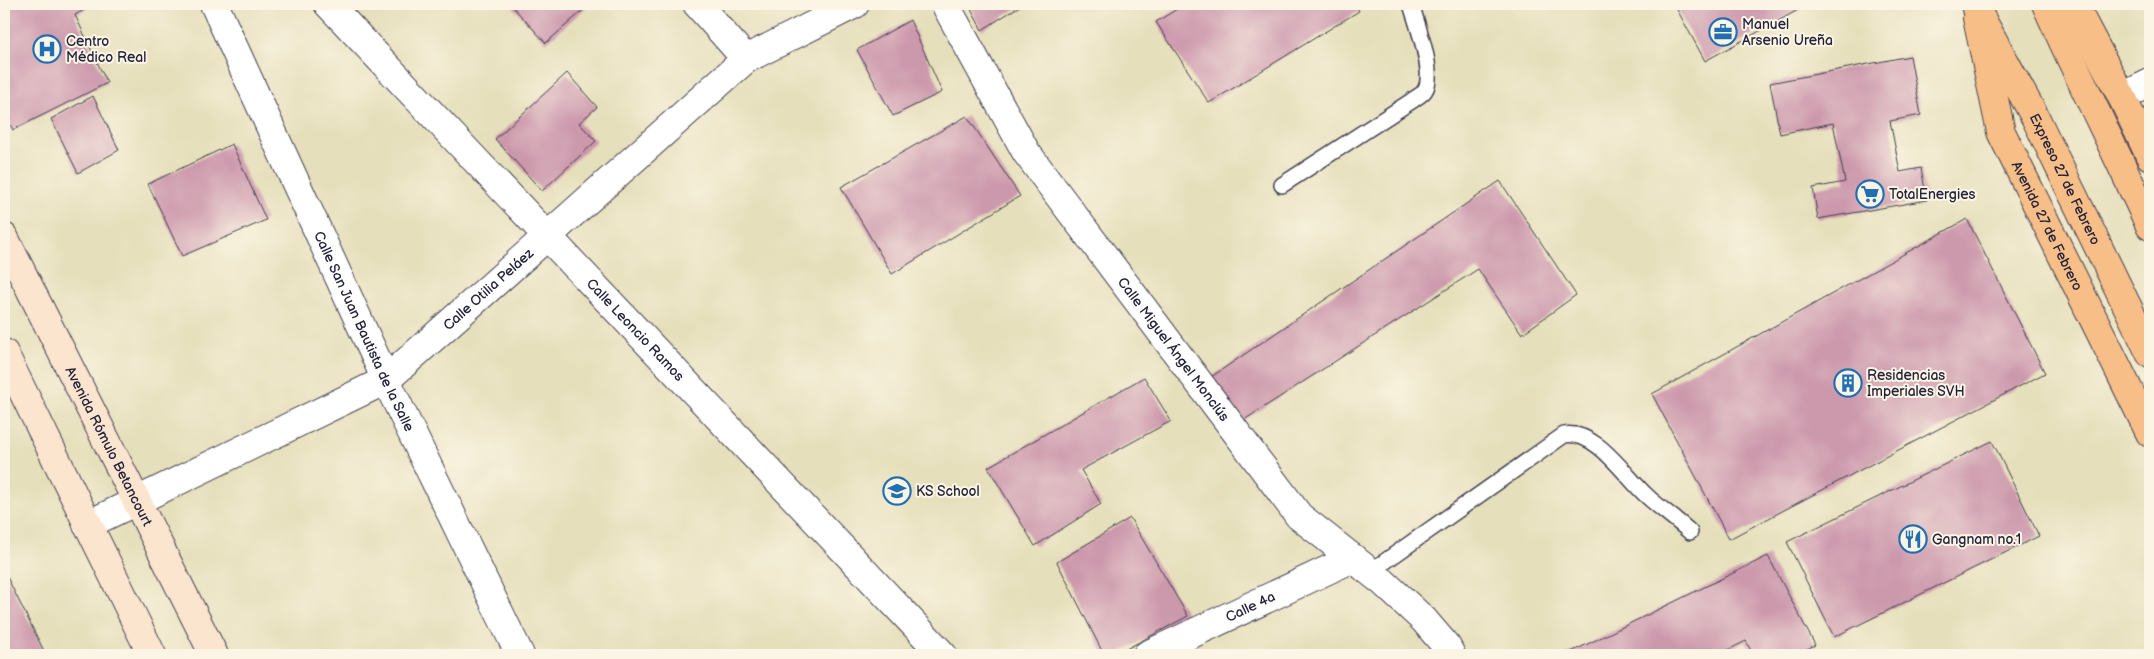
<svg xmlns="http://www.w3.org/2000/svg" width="2154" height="659" font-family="'Balsamiq Sans',sans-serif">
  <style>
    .building { fill: #cc98ac }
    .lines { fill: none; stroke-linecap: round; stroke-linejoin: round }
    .service-casing { stroke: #3f3e4e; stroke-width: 18 }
    .minor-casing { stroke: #3f3e4e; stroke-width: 30 }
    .secondary-casing { stroke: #3f3e4e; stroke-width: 30 }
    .primary-casing { stroke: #3f3e4e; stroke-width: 30 }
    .motorway-casing { stroke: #3f3e4e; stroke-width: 30 }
    .service { stroke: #fff; stroke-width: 15 }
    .minor { stroke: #fff; stroke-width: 28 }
    .secondary { stroke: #fce5cf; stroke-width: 28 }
    .primary { stroke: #f7be88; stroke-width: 28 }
    .motorway { stroke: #f7be88; stroke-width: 28 }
    .labels { text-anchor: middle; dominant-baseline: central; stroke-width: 4; stroke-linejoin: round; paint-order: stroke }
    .poi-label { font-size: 14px; fill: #22223b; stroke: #fcf5e5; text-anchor: start }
    .street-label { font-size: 14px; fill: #22223b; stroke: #fcf5e5 }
  </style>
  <rect width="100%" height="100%" fill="#fcf5e5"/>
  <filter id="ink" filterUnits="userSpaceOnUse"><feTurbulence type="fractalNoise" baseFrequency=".02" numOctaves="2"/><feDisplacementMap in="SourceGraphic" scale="10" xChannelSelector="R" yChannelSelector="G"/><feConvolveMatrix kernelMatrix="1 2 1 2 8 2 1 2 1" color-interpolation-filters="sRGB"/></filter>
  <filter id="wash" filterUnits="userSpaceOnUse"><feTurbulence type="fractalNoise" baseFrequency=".0096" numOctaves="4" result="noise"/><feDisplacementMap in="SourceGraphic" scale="20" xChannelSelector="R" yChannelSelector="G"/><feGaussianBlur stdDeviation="1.12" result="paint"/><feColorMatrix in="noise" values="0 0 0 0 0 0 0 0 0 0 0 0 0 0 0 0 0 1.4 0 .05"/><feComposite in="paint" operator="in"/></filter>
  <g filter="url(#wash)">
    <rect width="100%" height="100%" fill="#e6dfbb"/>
    <g id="blocks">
      <path class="building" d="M4,4h91l-20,11 32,68 -94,47 -9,-18z
        M510,4h80l-44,39z
        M968,4h55l-41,26z
        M1185,4h170l4,7 -150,92 -53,-81z
        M1674,4h135l-104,57z
        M910,20l32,72 -49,24 -36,-66z
        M1910,56l11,59 -31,6 10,51 21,-4 6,32 -109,19 -5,-31 32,-6 -12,-59 -53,11 -10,-51z
        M567,73l30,34 -18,16 17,18 -54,50 -47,-52z
        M93,96l26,54 -41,23 -27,-54z
        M967,116l53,80 -128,78 -51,-87z
        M232,144l34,76 -84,36 -34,-72z
        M1500,181l76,114 -54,39 -44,-65 -237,153 -30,-45z
        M1967,219l78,154 -316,166 -77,-145z
        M1144,377l27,44 -90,49 20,34 -66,42 -47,-79z
        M1992,441l47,95 -205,101 -47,-95z
        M1130,518l58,98 -73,39h-11l-47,-93z
        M1768,556l47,89 -20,10h-42l-7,-14 -28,14h-153z
        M6,575l40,80h-42v-79z"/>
    </g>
  </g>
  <g filter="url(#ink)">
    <use href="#blocks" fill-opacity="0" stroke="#3f3e4e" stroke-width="1"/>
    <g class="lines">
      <g class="service-casing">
        <path id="service" d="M1282,185l131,-85c4,-3 10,-6 12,-10 11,-17 -9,-68 -14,-86
          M1370,572l194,-137c33,-6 62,43 84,62 13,12 28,22 42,35"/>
      </g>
      <g class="minor-casing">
        <g id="minor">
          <path id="s1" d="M214,4l172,376 134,275"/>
          <path id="s2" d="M328,4l615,651"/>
          <path d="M697,4l49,55"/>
          <path id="s3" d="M945,4l81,148 273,364 84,66 41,38 23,27 4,8"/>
          <path d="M2122,97l28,-14"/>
          <path id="s4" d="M87,525l299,-145 360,-321 109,-55"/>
          <path id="s5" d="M1147,655l206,-97"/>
        </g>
      </g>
      <g class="secondary-casing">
        <g id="secondary">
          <path id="s6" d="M4,237l210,418"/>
          <path d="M4,353l148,302"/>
        </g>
      </g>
      <g class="primary-casing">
        <g id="primary">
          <path d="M2068,4l11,11 43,82 28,59"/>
          <path id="s7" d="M1977,18l24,114 149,301"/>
        </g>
      </g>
      <g class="motorway-casing">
        <g id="motorway">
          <path d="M2046,4c33,75 70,148 104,222"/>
          <path id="s8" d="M1976,9l59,108 115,236"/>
        </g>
      </g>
      <use href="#service" class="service"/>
      <use href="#minor" class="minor"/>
      <use href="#secondary" class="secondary"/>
      <use href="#primary" class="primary"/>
      <use href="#motorway" class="motorway"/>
    </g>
  </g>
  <defs>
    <g id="office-ring" transform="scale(1.4375)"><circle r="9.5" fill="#fcf5e5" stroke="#1f6fb2" stroke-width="1.5"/><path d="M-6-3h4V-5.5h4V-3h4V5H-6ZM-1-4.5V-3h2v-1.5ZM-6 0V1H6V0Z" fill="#1f6fb2"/></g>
    <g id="hospital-ring" transform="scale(1.4375)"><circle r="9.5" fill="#fcf5e5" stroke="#1f6fb2" stroke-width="1.5"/><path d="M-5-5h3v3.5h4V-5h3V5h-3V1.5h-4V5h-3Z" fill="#1f6fb2"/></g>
    <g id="supermarket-ring" transform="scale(1.4375)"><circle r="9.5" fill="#fcf5e5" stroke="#1f6fb2" stroke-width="1.5"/><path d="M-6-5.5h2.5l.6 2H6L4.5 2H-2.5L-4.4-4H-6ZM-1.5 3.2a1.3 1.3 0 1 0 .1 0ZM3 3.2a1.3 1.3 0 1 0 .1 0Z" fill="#1f6fb2"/></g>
    <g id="building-ring" transform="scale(1.4375)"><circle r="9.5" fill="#fcf5e5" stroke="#1f6fb2" stroke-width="1.5"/><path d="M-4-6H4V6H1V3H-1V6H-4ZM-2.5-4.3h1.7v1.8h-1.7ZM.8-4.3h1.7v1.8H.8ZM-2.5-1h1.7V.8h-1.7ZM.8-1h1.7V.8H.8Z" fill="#1f6fb2"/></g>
    <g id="school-ring" transform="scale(1.4375)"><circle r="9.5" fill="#fcf5e5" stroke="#1f6fb2" stroke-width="1.5"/><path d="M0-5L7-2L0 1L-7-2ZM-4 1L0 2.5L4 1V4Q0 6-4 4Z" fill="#1f6fb2"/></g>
    <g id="restaurant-ring" transform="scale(1.4375)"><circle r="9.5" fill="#fcf5e5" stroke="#1f6fb2" stroke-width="1.5"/><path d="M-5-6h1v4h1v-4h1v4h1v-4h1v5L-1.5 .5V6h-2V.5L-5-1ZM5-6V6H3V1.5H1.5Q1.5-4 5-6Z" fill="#1f6fb2"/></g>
  </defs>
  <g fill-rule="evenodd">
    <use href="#office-ring" x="1723" y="32"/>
    <use href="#hospital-ring" x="47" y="49"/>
    <use href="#supermarket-ring" x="1870" y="194"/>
    <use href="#building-ring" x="1848" y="383"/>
    <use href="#school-ring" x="897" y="491"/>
    <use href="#restaurant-ring" x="1913" y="539"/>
  </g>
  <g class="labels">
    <g class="poi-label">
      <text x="1742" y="24">Manuel<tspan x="1742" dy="16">Arsenio Ureña</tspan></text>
      <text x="66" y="41">Centro<tspan x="66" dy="16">Médico Real</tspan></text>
      <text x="1889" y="194">TotalEnergies</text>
      <text x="1867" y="375">Residencias<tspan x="1867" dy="16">Imperiales SVH</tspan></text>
      <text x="916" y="491">KS School</text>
      <text x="1932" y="539">Gangnam no.1</text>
    </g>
    <g class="street-label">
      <text stroke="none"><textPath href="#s8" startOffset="192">Expreso 27 de Febrero</textPath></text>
      <text stroke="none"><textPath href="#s7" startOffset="221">Avenida 27 de Febrero</textPath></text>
      <text stroke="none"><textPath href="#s4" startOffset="469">Calle Otilia Peláez</textPath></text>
      <text stroke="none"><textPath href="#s2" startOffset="448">Calle Leoncio Ramos</textPath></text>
      <text stroke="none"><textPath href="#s1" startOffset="360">Calle San Juan Bautista de la Salle</textPath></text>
      <text stroke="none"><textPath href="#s3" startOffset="415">Calle Miguel Ángel Monclús</textPath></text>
      <text stroke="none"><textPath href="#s6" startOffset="234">Avenida Rómulo Betancourt</textPath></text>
      <text stroke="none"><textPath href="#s5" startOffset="114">Calle 4a</textPath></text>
    </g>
  </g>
  <rect width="2154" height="659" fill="none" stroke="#fcf5e5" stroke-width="20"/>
</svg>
